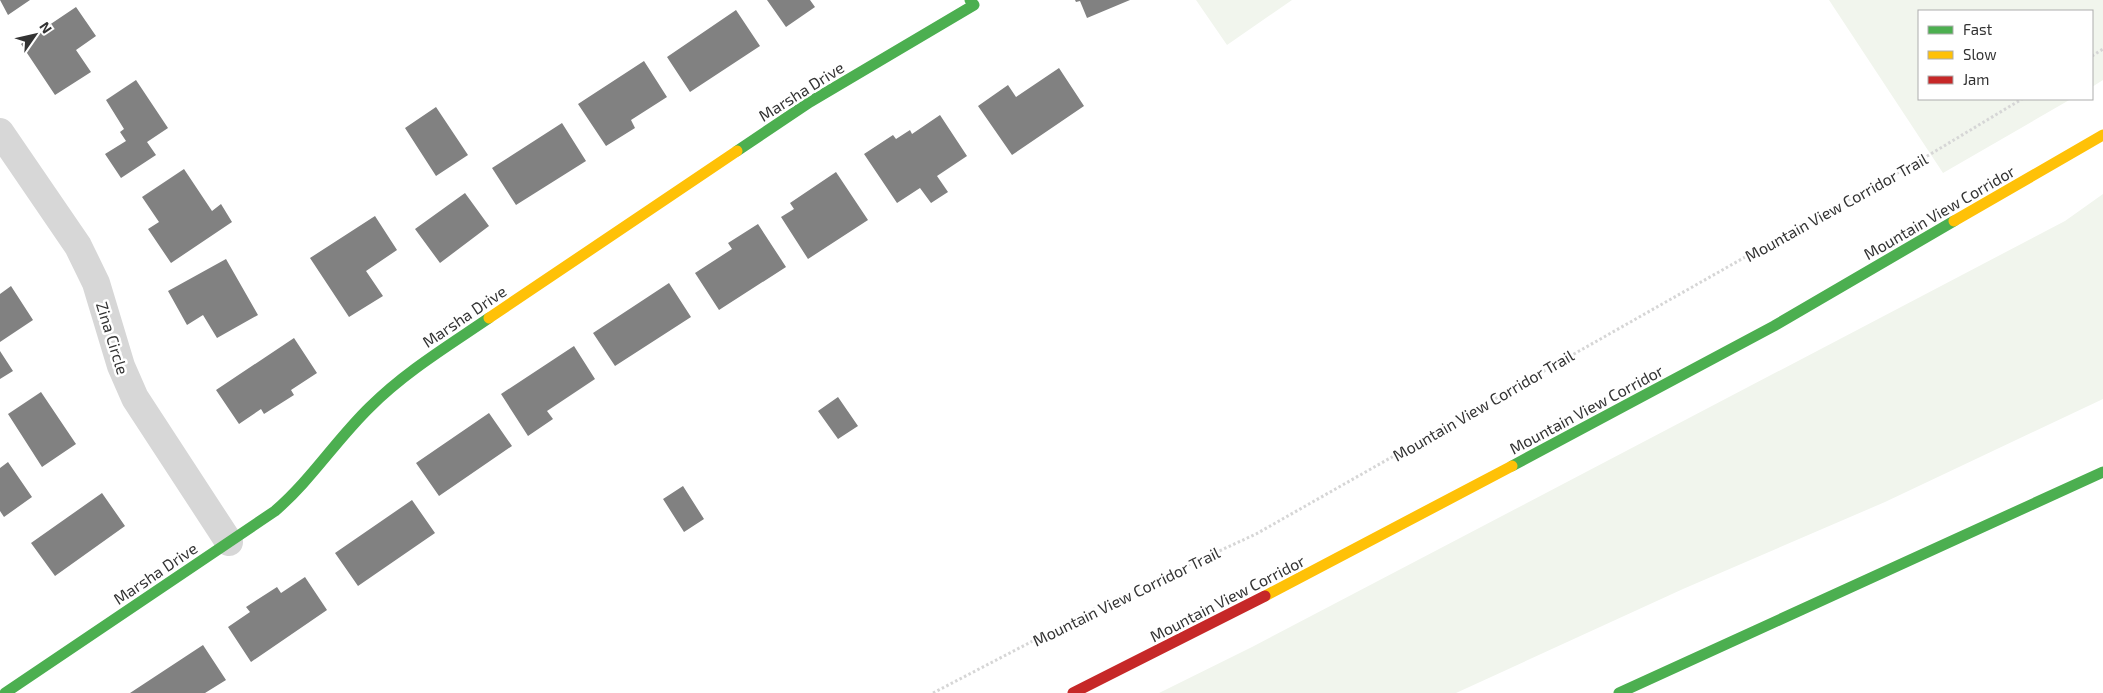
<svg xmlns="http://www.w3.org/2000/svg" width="2103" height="693" font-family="'Exo 2',sans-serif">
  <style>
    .green { fill: #f1f5ed }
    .building { fill: #818181 }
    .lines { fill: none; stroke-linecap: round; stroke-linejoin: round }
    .path { stroke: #d6d6d6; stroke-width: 3; stroke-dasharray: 2.5 2.5; stroke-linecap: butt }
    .street { stroke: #d7d7d7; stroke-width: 28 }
    .fast { stroke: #4caf50; stroke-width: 11 }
    .slow { stroke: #ffc107; stroke-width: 11 }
    .jam { stroke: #c62828; stroke-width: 11 }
    .labels { text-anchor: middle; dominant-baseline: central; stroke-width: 5; stroke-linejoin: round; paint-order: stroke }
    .street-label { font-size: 16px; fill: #333; stroke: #fff }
  </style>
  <rect width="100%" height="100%" fill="#fff"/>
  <path class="green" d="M1196,0h96l-65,45z
    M1829,0h274v80l-11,7v-76h-173v88h152l-128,74z
    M2103,194v205l-218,103 -202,87 -227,104h-297l93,-46 813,-426z"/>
  <path class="building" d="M0,0h30l-22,15z
    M767,0h43l5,7 -29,20z
    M1075,0h55l-43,18 -7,-17 -4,1z
    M76,7l20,29 -20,14 15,22 -36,23 -34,-51z
    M736,10l24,36 -70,46 -23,-35z
    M644,61l23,36 -36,23 4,8 -29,18 -28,-42z
    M1059,68l25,38 -72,49 -34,-49 30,-21 8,12z
    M136,80l32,48 -21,14 9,13 -35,23 -16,-24 21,-13 -6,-9 4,-3 -18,-29z
    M436,107l32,48 -32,21 -31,-48z
    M940,115l27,41 -30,20 11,16 -17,11 -11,-15 -23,15 -33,-49 29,-19 3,4 14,-9 2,4z
    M562,123l24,38 -70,44 -24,-37z
    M184,169l28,42 9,-7 11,18 -61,41 -23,-34 11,-7 -17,-25z
    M836,172l32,48 -60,39 -27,-42 13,-8 -4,-6z
    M465,193l24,33 -49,37 -25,-34z
    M375,216l22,34 -31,21 17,25 -34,21 -39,-59z
    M758,224l28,43 -67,43 -24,-37 37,-24 -4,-6z
    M226,259l32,56 -41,23 -14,-23 -16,10 -19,-34z
    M669,283l22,34 -76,49 -22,-33z
    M11,286l22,34 -33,22v-48z
    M294,338l23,35 -26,17 3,5 -30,19 -3,-5 -22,15 -23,-34z
    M574,346l21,33 -48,32 6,8 -25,17 -27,-42z
    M0,351l13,20 -13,8z
    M41,392l35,52 -34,23 -34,-53z
    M838,397l20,29 -20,13 -20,-28z
    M489,413l23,33 -73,50 -23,-33z
    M8,462l24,35 -28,20 -4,-6v-43z
    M683,486l21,33 -20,13 -21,-33z
    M102,493l23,33 -70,50 -24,-33z
    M412,500l23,33 -77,53 -23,-33z
    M305,577l22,33 -76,52 -23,-35 22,-15 -4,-5 31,-20 4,6z
    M203,645l23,35 -21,13h-75z"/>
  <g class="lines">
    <path class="path" d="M2092,56l11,-7
      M933,693l167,-87 156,-72 514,-291 144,-79 108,-65"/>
    <path class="street" d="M0,132l78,114 18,37 25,83 14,32 94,144"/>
    <path class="fast" d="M737,151l73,-49 164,-97 -4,-5
      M1512,466l262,-140 180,-105
      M5,693l270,-182c36,-31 61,-71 95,-104 35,-35 78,-61 119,-89
      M1619,693l484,-221"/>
    <path class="slow" d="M1954,221l149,-86
      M489,318l248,-167
      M1265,596l247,-130"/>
    <path class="jam" d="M1073,693l192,-97"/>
  </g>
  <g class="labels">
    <g class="street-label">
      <text transform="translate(801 91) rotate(-32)">Marsha Drive</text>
      <text transform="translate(1836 207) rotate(-29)">Mountain View Corridor Trail</text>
      <text transform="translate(1939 212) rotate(-30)">Mountain View Corridor</text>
      <text transform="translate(464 316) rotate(-34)">Marsha Drive</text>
      <text transform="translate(113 338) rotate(73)">Zina Circle</text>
      <text transform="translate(1483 405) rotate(-30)">Mountain View Corridor Trail</text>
      <text transform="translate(1586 409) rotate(-28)">Mountain View Corridor</text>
      <text transform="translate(155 573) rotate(-34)">Marsha Drive</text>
      <text transform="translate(1126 596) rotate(-26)">Mountain View Corridor Trail</text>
      <text transform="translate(1227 598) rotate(-27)">Mountain View Corridor</text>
    </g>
  </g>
  <rect x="1918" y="10" width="175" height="90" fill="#ffffff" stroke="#adadad"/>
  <rect x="1928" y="26" width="25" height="8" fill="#4caf50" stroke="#adadad"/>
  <text x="1963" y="35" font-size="15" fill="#333333">Fast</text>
  <rect x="1928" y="51" width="25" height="8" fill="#ffc107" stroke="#adadad"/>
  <text x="1963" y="60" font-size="15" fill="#333333">Slow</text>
  <rect x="1928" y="76" width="25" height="8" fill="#c62828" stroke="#adadad"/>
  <text x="1963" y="85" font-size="15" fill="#333333">Jam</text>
  <g transform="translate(35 35) rotate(56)" stroke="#ffffff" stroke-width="4" paint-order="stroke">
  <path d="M0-4L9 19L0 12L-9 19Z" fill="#333333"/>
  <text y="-8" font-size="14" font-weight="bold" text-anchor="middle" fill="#333333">N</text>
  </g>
</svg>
